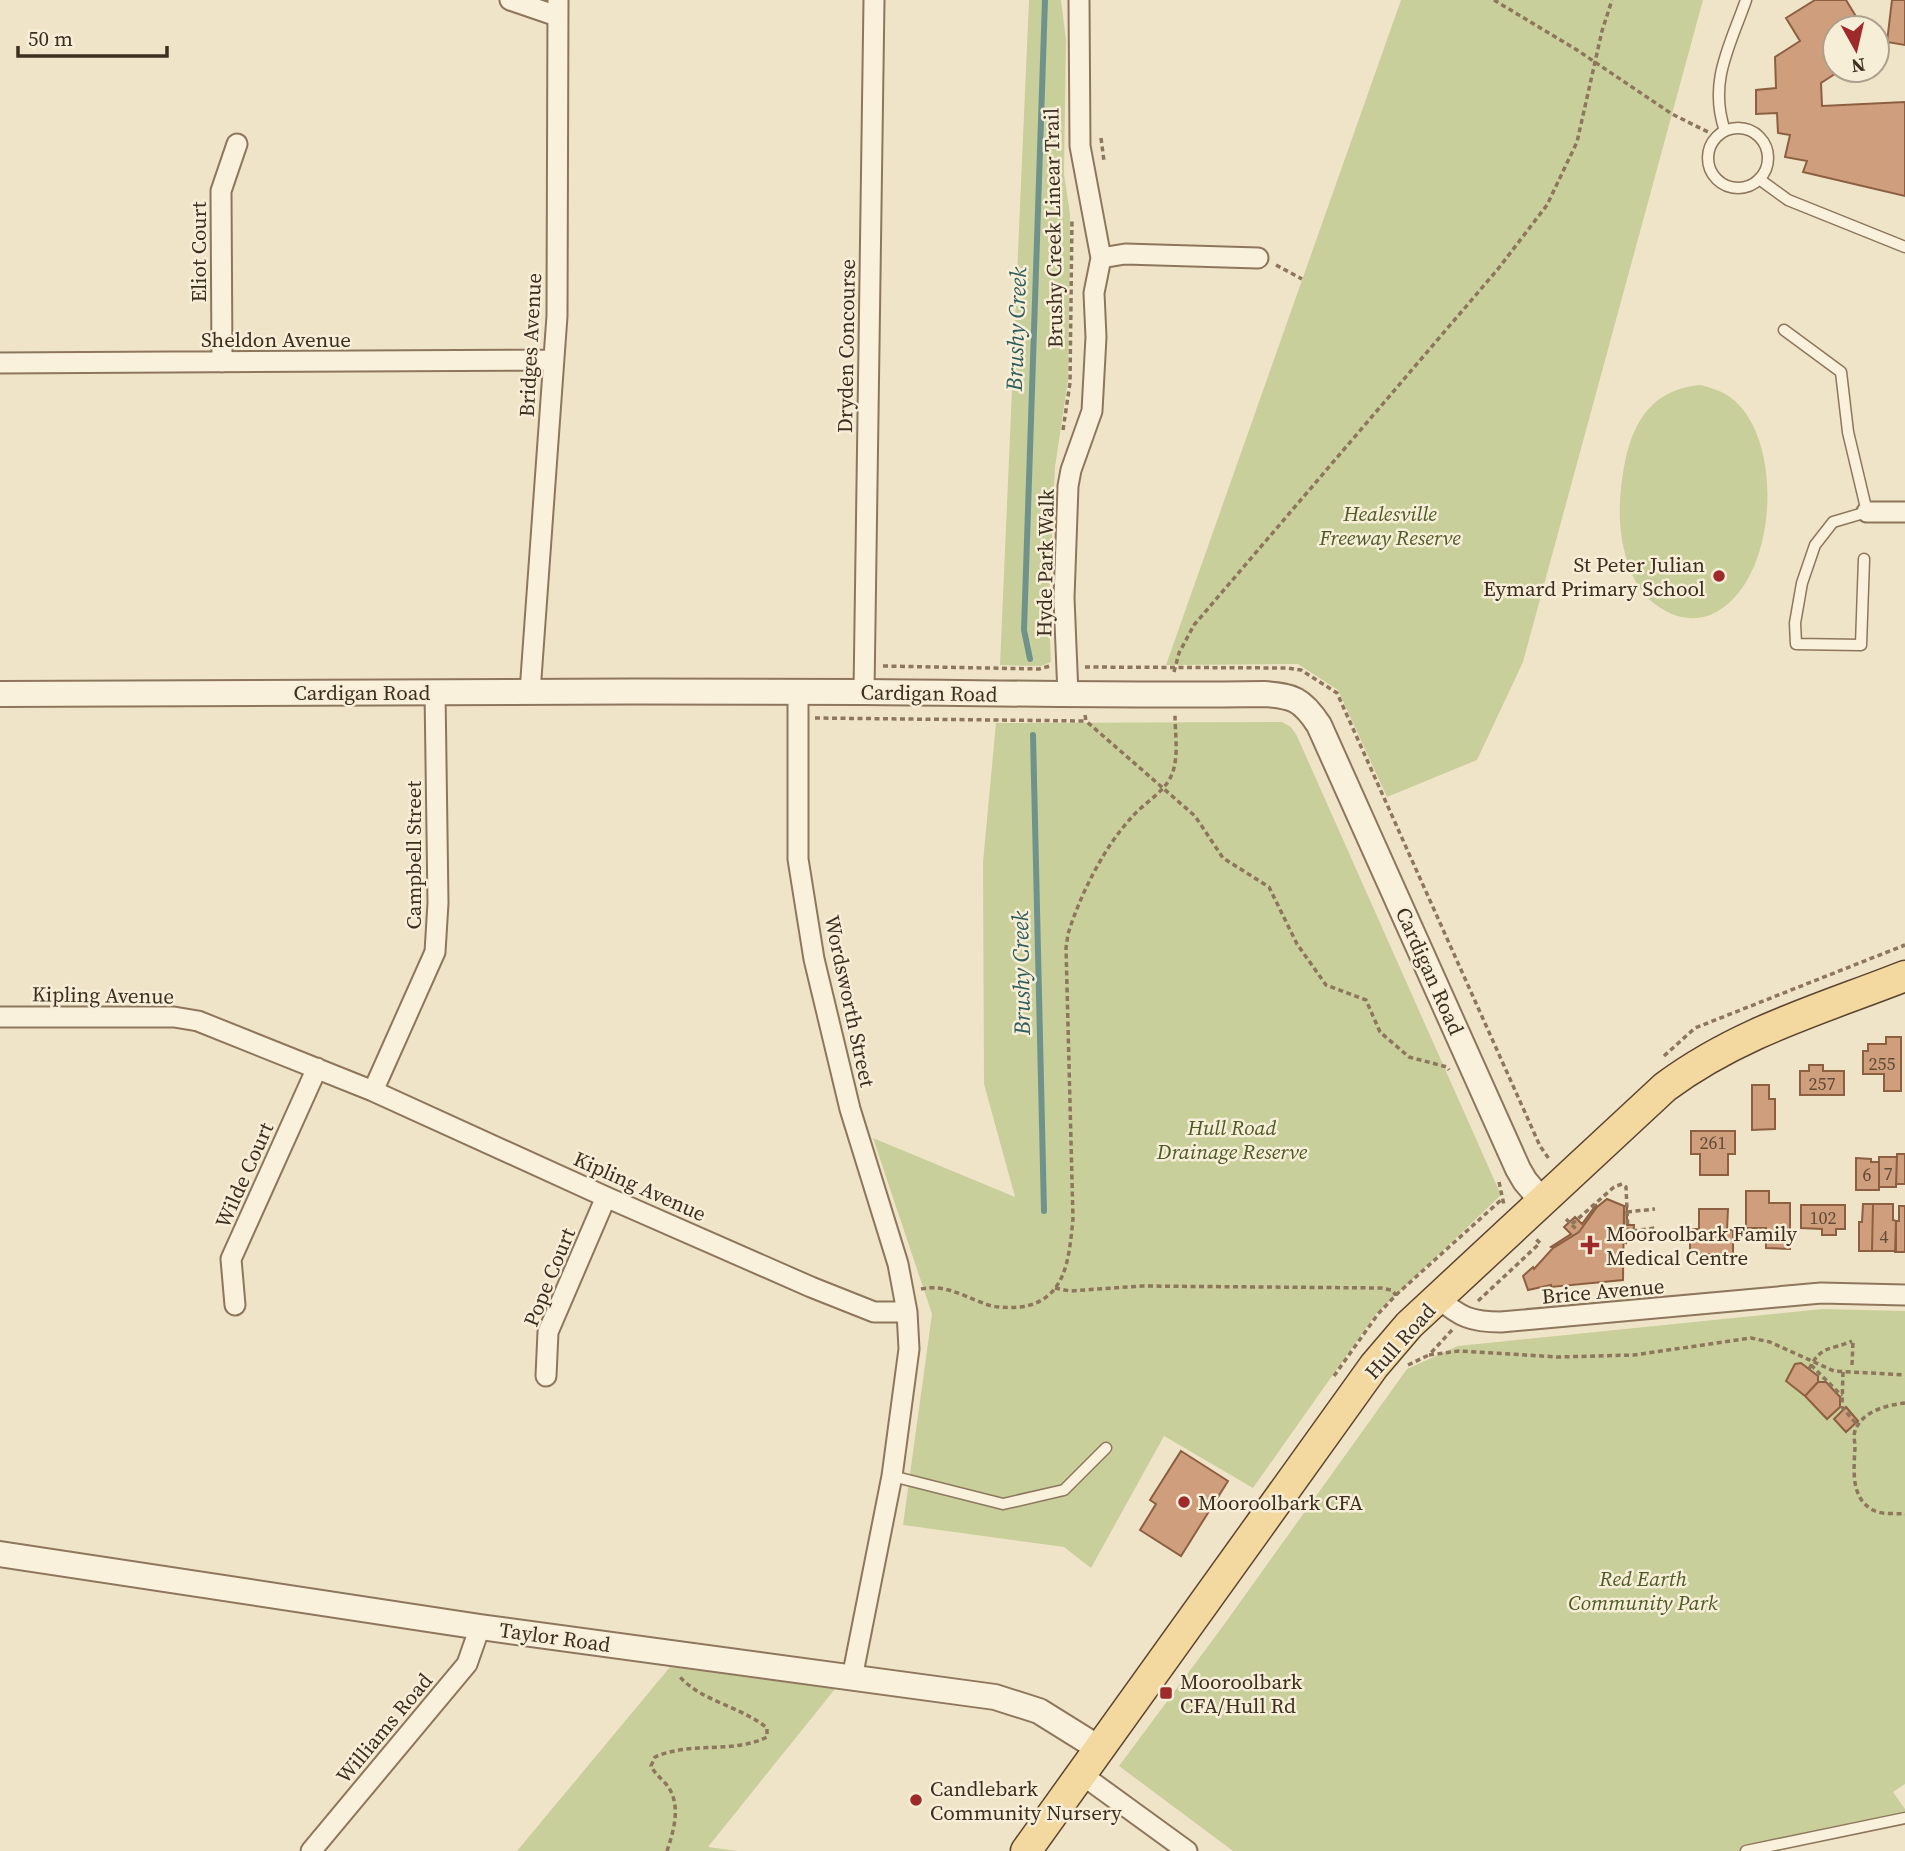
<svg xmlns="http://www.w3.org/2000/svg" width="1905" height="1851" font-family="'Source Serif 4',serif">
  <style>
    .green { fill: #c9cf9b }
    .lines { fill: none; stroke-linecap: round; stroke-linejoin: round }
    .stream { stroke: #6f938a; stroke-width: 6 }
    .building { fill: #cf9f7d; stroke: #8d5f41; stroke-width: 2 }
    .service-casing { stroke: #8d765c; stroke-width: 13 }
    .minor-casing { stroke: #8d765c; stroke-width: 23 }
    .tertiary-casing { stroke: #8d765c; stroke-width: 28 }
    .primary-casing { stroke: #5b4430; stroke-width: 33 }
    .path { stroke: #8d765c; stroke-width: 3.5; stroke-dasharray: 5 3.5; stroke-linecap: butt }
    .service { stroke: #faf1dc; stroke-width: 10 }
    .minor { stroke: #faf1dc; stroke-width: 19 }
    .tertiary { stroke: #faf1dc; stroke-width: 24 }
    .primary { stroke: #f3d9a0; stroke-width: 30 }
    .poi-dot { fill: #9e2a2b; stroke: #f7eed8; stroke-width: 2.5 }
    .labels { text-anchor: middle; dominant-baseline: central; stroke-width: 5; stroke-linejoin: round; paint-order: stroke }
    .number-label { font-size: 18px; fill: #624a37 }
    .street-label { font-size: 21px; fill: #3d2e20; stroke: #f7eed8 }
    .park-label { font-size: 21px; font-style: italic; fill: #4d5a26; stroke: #f7eed8 }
    .poi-label { font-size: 21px; fill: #3d2e20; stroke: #f7eed8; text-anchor: start }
    .water-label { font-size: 23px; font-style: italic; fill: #2f5d5a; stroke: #f7eed8 }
  </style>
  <rect width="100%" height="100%" fill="#f0e4c8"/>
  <path class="green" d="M1029,0h32l5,40 -2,134 6,40v27l-2,139 -13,87 -2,40 -4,107 2,48 -10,4 -41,-1z
    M1401,0h302l-180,662 -46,98 -90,37 -49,-107 -40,-26 -132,1z
    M1701,385c10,3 21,6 29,12 57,41 48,191 -20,218 -22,8 -42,0 -59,-14 -25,-22 -33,-68 -31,-99 4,-55 16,-112 81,-117z
    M1282,722l9,5 6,9 204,459 -126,120 -122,173 -89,-52 -73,132 -27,-21 -161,-22 29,-211 -59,-176 142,59 -31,-113 -1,-222 13,-139z
    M1822,1309l83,2v473l-12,8 12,17v14l-127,28h-545l-114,-85 104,-140 184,-257 51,-23z
    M670,1667l165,22 -127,158 30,4h-221z"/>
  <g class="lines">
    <path class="stream" d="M1030,659l-6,-29 21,-630
      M1033,735l11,476"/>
  </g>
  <path class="building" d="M1815,0h31l17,28h-28v42h6l-20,13 1,23 83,-4v94l-102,-24 4,-11 -22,-4 5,-22 -12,-2 -1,-20 -21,1v-24l20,-2 -1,-31 25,-16 -14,-23z
    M1892,0h13v45l-18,-3z
    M1886,1037h15v54h-17v-17h-21v-23h5v-7h18z
    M1809,1065h14v6h21v24h-44v-24h9z
    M1752,1085h17v14h6v30l-23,1z
    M1691,1131h44v23h-7v21h-28v-21h-9z
    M1897,1154h8v30h-9z
    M1879,1157h18l-1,30h-17z
    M1856,1158l15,1v3h8v28h-23z
    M1746,1191h23v12h21v46l-24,-1v-20h-20z
    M1607,1199l17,7 -1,74 -72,7v-2l-23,5 -5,-14 10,-9 1,2 19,-21 26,-16 18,-25z
    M1863,1204h10l-1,47h-13v-29h3z
    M1873,1204h20v16l3,1v30h-24z
    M1596,1205l1,2 -18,25 -26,16 -2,-1 20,-13 -7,-7 11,-10 7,7z
    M1801,1205h44v24h-9v6h-14v-6l-21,-1z
    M1624,1206h3v19h7l-1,15h-7v3l-2,-1z
    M1899,1206h6v46h-10l1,-31h3z
    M1699,1209h29l-1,21h6v24h-43v-25h9z
    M1801,1363l17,13v6l-13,14 -19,-15 9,-17z
    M1818,1382h8l14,15v10l-13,12 -22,-23z
    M1846,1407l12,14 -12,11 -12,-13z
    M1181,1451l47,30 -47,75 -41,-26 16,-26 -6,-4z"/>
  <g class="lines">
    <g class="service-casing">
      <path id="service" d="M1708 158a30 30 0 1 1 60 0a30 30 0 1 1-60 0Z
        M1725,131c-17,-49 5,-85 21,-131
        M1759,179l29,21 117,47
        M1784,330l57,42 7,60 19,80 -34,10 -18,23 -13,38 -7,40 1,21 65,1 3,-86
        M892,1476l111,28 61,-14 42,-42
        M1746,1851l159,-33"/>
    </g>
    <g class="minor-casing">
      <path id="minor" d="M510,0l47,16
        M1079,0l1,146 21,112
        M222,362l-1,-171 16,-47
        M0,363l553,-3
        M1867,512h38
        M530,692l27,-376 1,-316
        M798,692v167l16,100 36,150 48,155 9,48 2,37 -17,127 -40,202
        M864,692l10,-692
        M1068,695l-4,-97 4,-112 3,-16 21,-59 4,-74 -2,-44 7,-35 24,-4 133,4
        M0,1017h174l24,4 175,70 233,106 205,90 63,25h33
        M373,1091l62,-139 3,-49 -3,-212
        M1438,1298c22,19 33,24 63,24l320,-29 84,2
        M235,1305l-4,-46 86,-191
        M546,1376l2,-44 58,-135
        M1081,1774l106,77
        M311,1851l156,-187 13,-37"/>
    </g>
    <g class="tertiary-casing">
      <path id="tertiary" d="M0,694c288,-2 576,-3 864,-2 133,1 266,4 400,2 29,2 38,5 55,31l199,444 7,12 17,20
        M0,1554l480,73 515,70 44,14 61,38"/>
    </g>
    <g class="primary-casing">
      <path id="primary" d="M1026,1851l348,-485 35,-41 256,-238c74,-55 156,-78 240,-111"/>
    </g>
    <path class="path" d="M1494,0l83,50 95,64 38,19
      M1101,138l3,23
      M1276,265l26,14
      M1063,430l7,-47 2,-165
      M883,666l156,3 11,-3
      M1085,667l203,1 13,2 36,23 203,453 9,13
      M1174,672l5,-19 15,-28 304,-356 49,-64 30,-63 25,-111 10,-31
      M1085,715l1,6 109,95 28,42 46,29 28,57 29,41 40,15 14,32 29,25 38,10 2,3
      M815,718l271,3
      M1664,1056l31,-28 210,-83
      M1499,1182l5,23
      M1627,1212l28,-3
      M1566,1219l13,13
      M1572,1224l42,-37 8,-3 4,3 2,45
      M1624,1232l31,-4
      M1055,1288l15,3 72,-5 239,2 10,2 5,5
      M921,1289c23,-5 40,6 62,14 11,5 25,5 37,4 47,-6 49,-50 53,-88l-7,-271 2,-14c12,-39 36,-87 64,-117 12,-14 34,-26 40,-43 7,-17 3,-41 3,-59
      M1478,1301l62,-58 -4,-4
      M1452,1330l-23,25 30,-4 99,6 76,-2 117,-17 19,4 64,29 71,4
      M1408,1365l21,-10
      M1811,1365l31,31
      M1852,1365l1,-24
      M1809,1369c13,-25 21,-18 43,-28
      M1843,1372l-1,35 16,19
      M1334,1376l44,-62 18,-19 105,-95
      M1905,1403c-18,2 -43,8 -50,28 -2,5 0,11 0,16 -1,22 -5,51 18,63 9,5 22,3 32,4
      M667,1851c7,-21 15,-48 -1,-67 -5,-6 -11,-10 -15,-18l4,-9c36,-16 79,-3 112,-20v-9c-25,-21 -66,-27 -87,-51"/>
    <use href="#service" class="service"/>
    <use href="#minor" class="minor"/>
    <use href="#tertiary" class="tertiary"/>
    <use href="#primary" class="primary"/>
  </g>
  <g class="poi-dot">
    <circle cx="1719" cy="576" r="7"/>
    <path d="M1586.5 1234.5h7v7h7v7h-7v7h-7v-7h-7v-7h7z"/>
    <circle cx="1184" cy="1502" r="7"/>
    <rect x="1159" y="1686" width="14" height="14" rx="3.5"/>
    <circle cx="916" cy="1800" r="7"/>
  </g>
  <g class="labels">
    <g class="number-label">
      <text x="1882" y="1063">255</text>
      <text x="1822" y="1083">257</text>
      <text x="1713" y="1142">261</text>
      <text x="1888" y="1173">7</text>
      <text x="1867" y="1174">6</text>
      <text x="1823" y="1217">102</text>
      <text x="1884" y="1236">4</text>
    </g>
    <g class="street-label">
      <text transform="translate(1053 228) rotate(-91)">Brushy Creek Linear Trail</text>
      <text transform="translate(198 252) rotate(-90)">Eliot Court</text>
      <text x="276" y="339">Sheldon Avenue</text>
      <text transform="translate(530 345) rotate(-87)">Bridges Avenue</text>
      <text transform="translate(846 346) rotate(-89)">Dryden Concourse</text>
      <text transform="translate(1045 563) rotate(-89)">Hyde Park Walk</text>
      <text x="362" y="692">Cardigan Road</text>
      <text transform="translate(929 693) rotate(1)">Cardigan Road</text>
      <text transform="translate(413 855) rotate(-90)">Campbell Street</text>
      <text transform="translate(1430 971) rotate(66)">Cardigan Road</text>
      <text transform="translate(103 995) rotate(1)">Kipling Avenue</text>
      <text transform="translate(850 1001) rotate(78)">Wordsworth Street</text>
      <text transform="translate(244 1175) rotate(-66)">Wilde Court</text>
      <text transform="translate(640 1186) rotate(24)">Kipling Avenue</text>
      <text transform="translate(549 1277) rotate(-68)">Pope Court</text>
      <text transform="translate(1603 1291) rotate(-5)">Brice Avenue</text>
      <text transform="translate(1400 1341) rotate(-48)">Hull Road</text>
      <text transform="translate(555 1637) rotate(8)">Taylor Road</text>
      <text transform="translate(384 1728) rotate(-50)">Williams Road</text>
    </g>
    <g class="park-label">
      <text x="1390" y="513">Healesville<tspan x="1390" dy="24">Freeway Reserve</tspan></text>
      <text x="1232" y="1127">Hull Road<tspan x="1232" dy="24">Drainage Reserve</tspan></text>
      <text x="1643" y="1578">Red Earth<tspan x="1643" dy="24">Community Park</tspan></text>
    </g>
    <g class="poi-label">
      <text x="1705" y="564" text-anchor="end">St Peter Julian<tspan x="1705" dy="24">Eymard Primary School</tspan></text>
      <text x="1606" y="1233">Mooroolbark Family<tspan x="1606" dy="24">Medical Centre</tspan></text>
      <text x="1198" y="1502">Mooroolbark CFA</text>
      <text x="1180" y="1681">Mooroolbark<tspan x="1180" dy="24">CFA/Hull Rd</tspan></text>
      <text x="930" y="1788">Candlebark<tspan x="930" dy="24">Community Nursery</tspan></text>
    </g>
    <g class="water-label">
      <text transform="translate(1016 329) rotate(-88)">Brushy Creek</text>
      <text transform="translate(1021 973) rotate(-91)">Brushy Creek</text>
    </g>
  </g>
  <g transform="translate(1856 49) rotate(172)"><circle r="33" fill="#f7eed8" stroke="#ada18e" stroke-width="2"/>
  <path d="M0-5L12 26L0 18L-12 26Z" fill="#9e2a2b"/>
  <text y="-10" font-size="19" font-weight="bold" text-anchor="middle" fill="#3d2e20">N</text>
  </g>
  <path d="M18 46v10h149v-10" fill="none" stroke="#3d2e20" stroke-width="3.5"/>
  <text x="28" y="46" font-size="21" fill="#3d2e20" stroke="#f7eed8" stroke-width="5" paint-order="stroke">50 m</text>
</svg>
